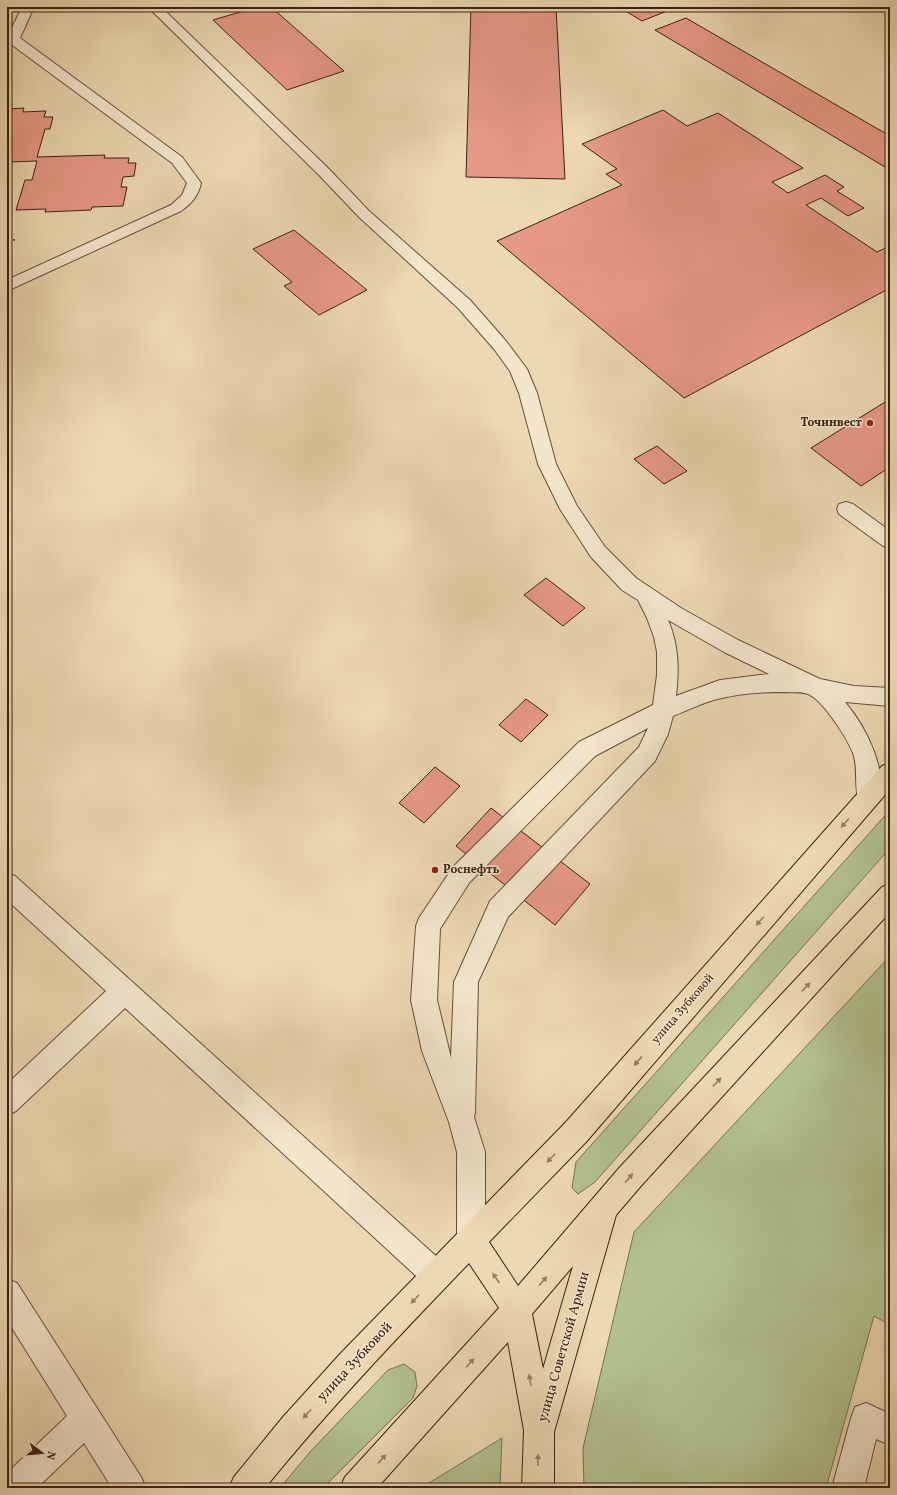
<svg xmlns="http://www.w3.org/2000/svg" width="897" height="1495" font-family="Vollkorn,serif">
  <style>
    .green { fill: #b2c090; stroke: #767051 }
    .building { fill: #e79987; stroke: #3a2012 }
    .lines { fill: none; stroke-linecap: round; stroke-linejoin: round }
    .minor-casing { stroke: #664e3a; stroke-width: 2 }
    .major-casing { stroke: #3a2012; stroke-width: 2 }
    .path { stroke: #3a2012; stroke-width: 1.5; stroke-dasharray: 2 1.5; stroke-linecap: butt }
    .minor { fill: #f3e6cd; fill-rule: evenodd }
    .major { fill: #ecd8b2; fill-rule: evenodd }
    .oneway { fill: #937c62 }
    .poi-dot { fill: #8f2418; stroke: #f3e6cd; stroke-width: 1.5 }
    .labels { text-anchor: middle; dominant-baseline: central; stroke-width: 3; stroke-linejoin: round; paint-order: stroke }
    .poi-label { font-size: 12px; font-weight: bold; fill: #3a2012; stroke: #f3e6cd; text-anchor: end }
    .street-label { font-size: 12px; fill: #3a2012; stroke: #f3e6cd }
    .near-street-label { font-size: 14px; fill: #3a2012; stroke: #f3e6cd }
  </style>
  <rect width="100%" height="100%" fill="#ecd8b2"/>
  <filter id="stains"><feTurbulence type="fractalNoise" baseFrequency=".005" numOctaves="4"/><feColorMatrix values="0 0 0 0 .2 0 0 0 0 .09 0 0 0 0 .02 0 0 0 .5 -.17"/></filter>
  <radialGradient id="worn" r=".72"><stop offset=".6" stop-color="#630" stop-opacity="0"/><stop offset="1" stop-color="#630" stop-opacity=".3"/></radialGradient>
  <path class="green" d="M890,810v38l-295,334 -17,12 -6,-6 4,-26z
    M890,956v369l-16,-9 -48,172h-242l-1,-40 51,-216z
    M404,1364l11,8 2,14 -4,12 -90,90h-43l30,-36 78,-82z
    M502,1438l-2,50h-79z"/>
  <path class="building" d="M257,7h14l73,64 -57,19 -74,-70z
    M471,7h85l9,172 -99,-2z
    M619,7h49l4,2 -30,12z
    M877,7h13v7z
    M686,18l204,118v34l-235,-140z
    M24,108l-1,4 23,-1 -2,6h9l-3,12h-5l-8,28 68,-2 -1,3h25l-1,5h8l-2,13 -11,1 -2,10h6l-4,19 -31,1 -1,3 -46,2 1,-3 -30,1 9,-30h7l5,-19 -30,1v-53z
    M663,110l24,16 31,-13 85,55 -31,14 16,11 37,-18 19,12 -7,4 27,17 -16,8 -27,-18 -15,7 71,47 13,-6v42l-206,110 -187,-157 125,-56 -16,-11 11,-5 -35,-25z
    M294,230l73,60 -48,25 -35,-29 8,-4 -39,-33z
    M890,399v68l-29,19 -50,-38z
    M657,446l30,25 -23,13 -30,-25z
    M546,578l39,30 -22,18 -39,-31z
    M526,699l22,16 -27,27 -22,-17z
    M435,767l25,19 -36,37 -25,-20z
    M491,808l99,76 -35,41 -99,-79z"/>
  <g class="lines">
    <g class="minor-casing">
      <path id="minor" d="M22,7h12l-14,31 162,119 19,26c-2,12 -10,21 -20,28l-174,80v-11l164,-75 11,-10 5,-12 -15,-20 -164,-121 -1,-4z
        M148,7h13l167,161 41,43 101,89 36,41 21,28 10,24 19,71 21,42 28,41 31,31 45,30 57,32 82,39 34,7 36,2v18l-45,-4c20,24 46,71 31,102l-8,3 -8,-3c-7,-15 -1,-34 -7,-51 -6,-15 -29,-51 -43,-58 -7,-4 -17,-2 -24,-3 -22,0 -44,1 -64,6 -17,3 -33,12 -49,18l-5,18 -13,27 -147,156 -30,65 -3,131 -1,4 11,35v88l-4,10 -10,4 -10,-4 -4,-10v-88l-8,-30 -27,-71 -11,-51 5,-74 3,-8 34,-51 126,-125 74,-37 4,-30v-23l-3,-15 -7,-19 -9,-18 -16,-10 -31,-33 -31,-48 -22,-45 -19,-71 -9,-22 -16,-22 -36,-41 -99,-91 -41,-43zM668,620l56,32 45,22 -49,6 -44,16c3,-27 3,-50 -8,-76zM648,728l-9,19 -149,154 -36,81 -3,76 -14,-58 3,-71 29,-46 126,-127z
        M846,502l7,2 37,27v17l-7,-2 -44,-32 -2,-5 2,-5z
        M7,873l8,3 432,390 4,10 -4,10 -10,4 -10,-4 -302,-278 -109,103 -9,4v-31l99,-93 -99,-91z
        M7,1279l10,4 124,194 5,11h-34l-28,-45 -47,45h-30v-15l60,-57 -60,-96z
        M866,1403l24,11v31l-14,-6 -12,49h-32l19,-70 4,-11z"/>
    </g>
    <g class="major-casing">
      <path id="major" d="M890,763v26l-304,353 -97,100 29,44 102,-119 262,-280 8,-3v28l-250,275 -24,28 -62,217v56h-32l2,-58 -16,-88 -131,146h-37l5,-11 154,-169 -30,-45c-70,73 -140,146 -204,225h-36l5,-11 49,-60 58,-64 225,-231 316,-356zM573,1266l-30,103 -11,-55z"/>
    </g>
    <path class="path" d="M7,236l9,5"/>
    <use href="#minor" class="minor"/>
    <use href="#major" class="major"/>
  </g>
  <defs><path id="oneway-solid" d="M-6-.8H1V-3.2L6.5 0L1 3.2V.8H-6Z"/></defs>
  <g class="oneway">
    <use href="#oneway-solid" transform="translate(845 823) rotate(131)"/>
    <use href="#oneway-solid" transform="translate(760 921) rotate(131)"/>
    <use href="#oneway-solid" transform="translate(806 987) rotate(-47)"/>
    <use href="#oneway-solid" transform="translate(638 1061) rotate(131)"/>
    <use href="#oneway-solid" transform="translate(717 1082) rotate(-47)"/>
    <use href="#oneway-solid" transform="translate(551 1158) rotate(134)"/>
    <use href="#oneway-solid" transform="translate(629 1178) rotate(-49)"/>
    <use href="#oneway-solid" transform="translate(496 1278) rotate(-124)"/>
    <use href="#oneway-solid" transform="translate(543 1281) rotate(-50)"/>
    <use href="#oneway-solid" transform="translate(415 1299) rotate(134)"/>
    <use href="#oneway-solid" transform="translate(470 1363) rotate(-48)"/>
    <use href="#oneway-solid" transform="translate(530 1380) rotate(-100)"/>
    <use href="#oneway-solid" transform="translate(307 1414) rotate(132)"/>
    <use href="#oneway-solid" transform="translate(382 1459) rotate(-48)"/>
    <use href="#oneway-solid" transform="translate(538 1460) rotate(-90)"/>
  </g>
  <g class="poi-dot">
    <circle cx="870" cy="423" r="4"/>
    <circle cx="435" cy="870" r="4"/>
  </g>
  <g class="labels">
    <g class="poi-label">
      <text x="862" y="423">Точинвест</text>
      <text x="443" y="870" text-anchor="start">Роснефть</text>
    </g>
    <g class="street-label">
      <text transform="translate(683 1009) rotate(-49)">улица Зубковой</text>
    </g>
    <g class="near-street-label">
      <text transform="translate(564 1347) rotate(-74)">улица Советской Армии</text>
      <text transform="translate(355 1362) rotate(-47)">улица Зубковой</text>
    </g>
  </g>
  <rect width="897" height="1495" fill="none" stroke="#ecd8b2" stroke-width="24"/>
  <rect x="8" y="8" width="881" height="1479" fill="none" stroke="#3a2012" stroke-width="2"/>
  <rect x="12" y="12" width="873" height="1471" fill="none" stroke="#3a2012"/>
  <g transform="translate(42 1453) rotate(106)" stroke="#f3e6cd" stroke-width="3" paint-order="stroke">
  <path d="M0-3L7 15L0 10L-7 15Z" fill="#3a2012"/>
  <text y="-6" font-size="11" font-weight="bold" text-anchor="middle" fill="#3a2012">N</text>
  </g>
  <rect width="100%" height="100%" filter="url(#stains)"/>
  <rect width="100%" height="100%" fill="url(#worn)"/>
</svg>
